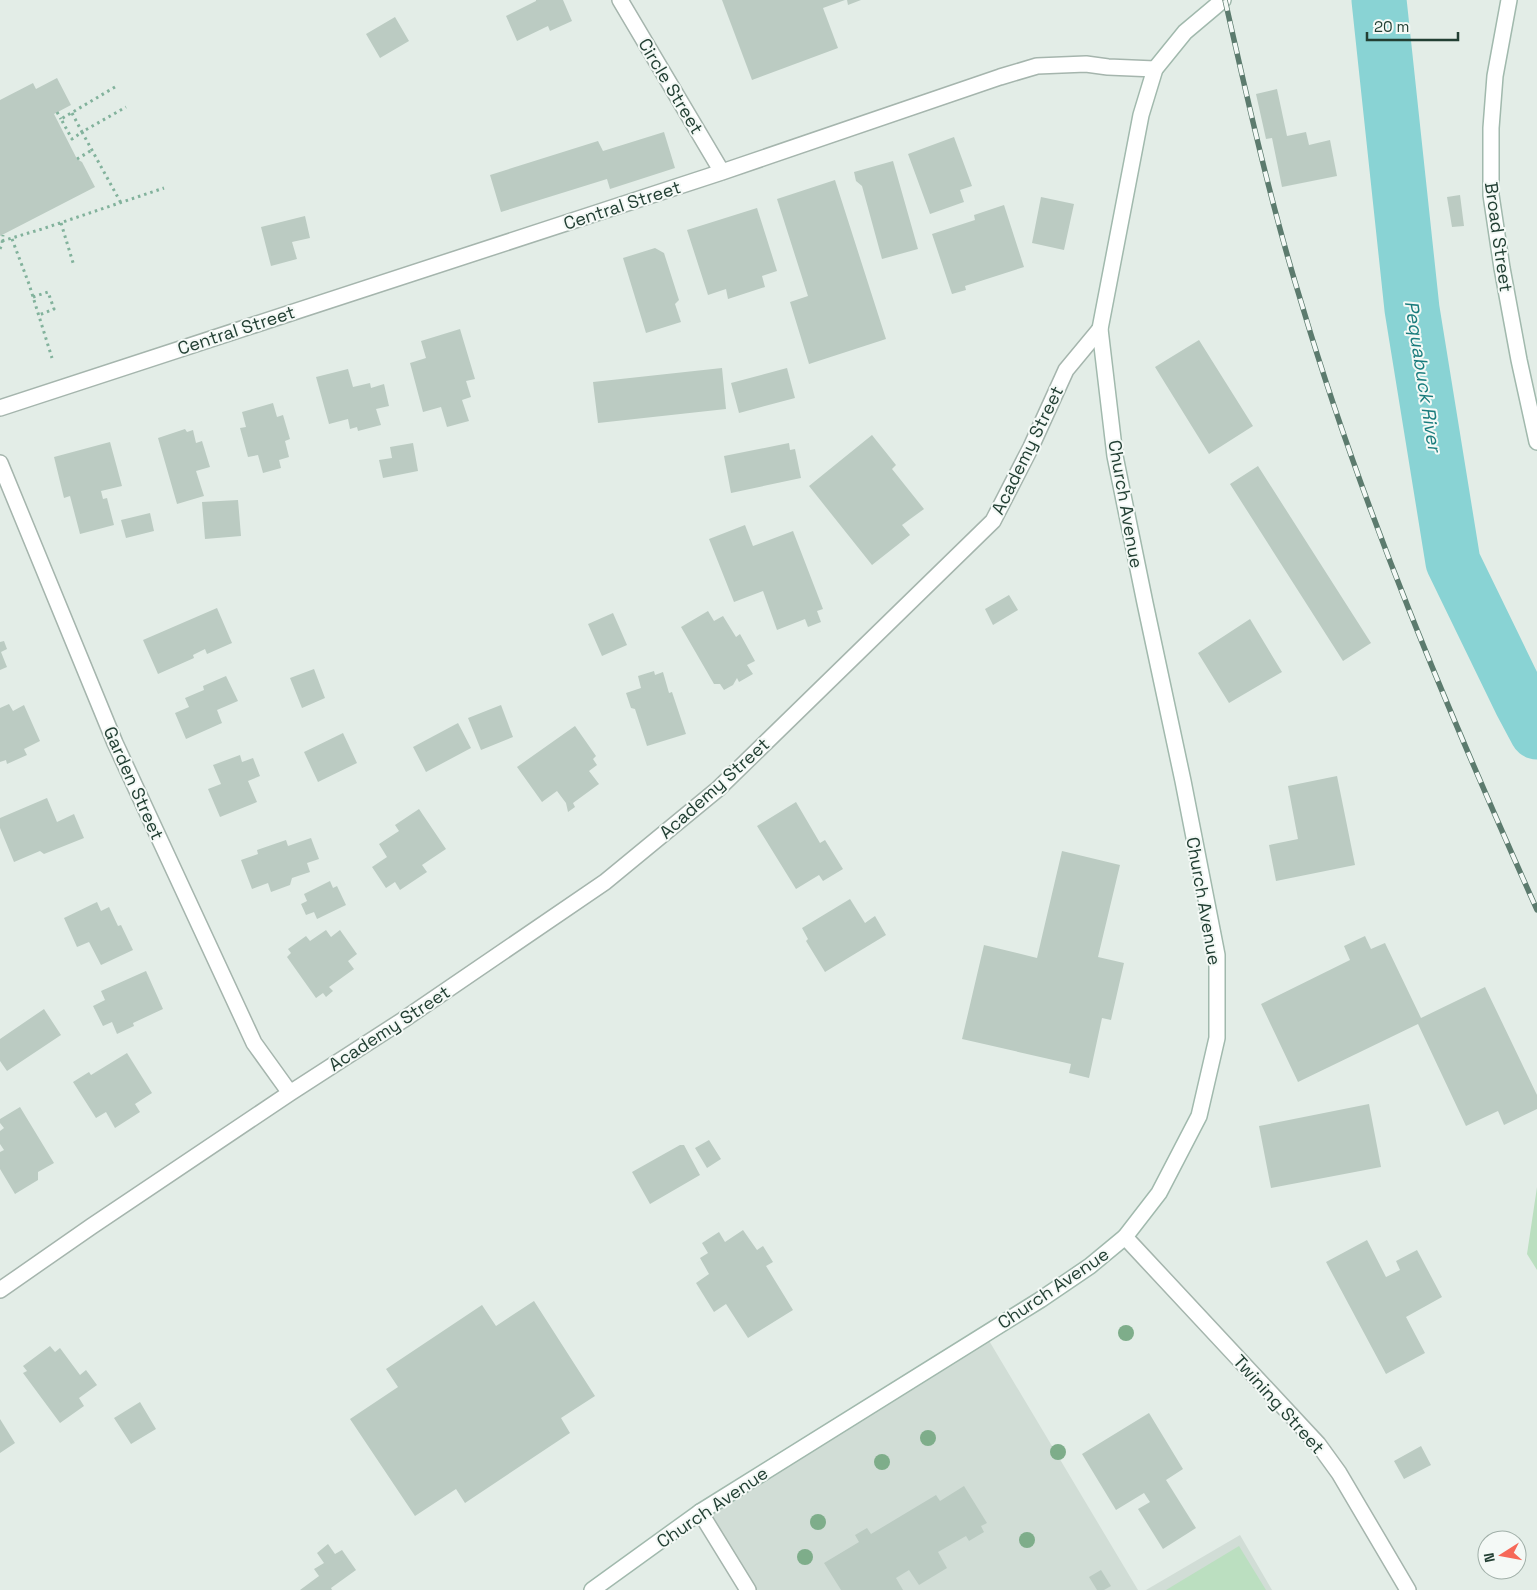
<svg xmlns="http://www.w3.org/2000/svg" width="1537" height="1590" font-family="'Space Grotesk',sans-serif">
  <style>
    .built { fill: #d1ddd6 }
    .green { fill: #bbdfc0 }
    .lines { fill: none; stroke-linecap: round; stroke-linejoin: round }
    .river { stroke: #89d3d4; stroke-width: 55 }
    .building { fill: #bbcbc2 }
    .minor-casing { stroke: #a5b5ad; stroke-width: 18 }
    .secondary-casing { stroke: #a1b9ad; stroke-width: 18 }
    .path { stroke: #82b29c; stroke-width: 3; stroke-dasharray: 2.5 4; stroke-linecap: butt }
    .minor { stroke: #fff; stroke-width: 15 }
    .secondary { stroke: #fff; stroke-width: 15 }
    .rail-casing { stroke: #5c7b6e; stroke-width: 5.5 }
    .rail { stroke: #f4f9f6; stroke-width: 4; stroke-dasharray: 11; stroke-linecap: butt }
    .tree { fill: #7ead8a }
    .labels { text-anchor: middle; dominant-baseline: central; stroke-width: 4; stroke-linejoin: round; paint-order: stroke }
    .street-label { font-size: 18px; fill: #223f33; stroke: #f4f9f6 }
    .water-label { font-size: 19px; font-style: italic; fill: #1a7c7d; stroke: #f4f9f6 }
  </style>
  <rect width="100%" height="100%" fill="#e3ede7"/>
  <path class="built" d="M985,1334l153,256h-390l-48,-78z
    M1240,1535l32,55h-126z"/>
  <path class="green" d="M1537,1187v83l-10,-16z
    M1239,1546l27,44h-100z"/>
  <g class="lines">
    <path class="river" d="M1379,0l33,309 41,253 68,140 16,30"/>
  </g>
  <path class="building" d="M536,0h27l9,21 -22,10 -2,-5 -31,15 -11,-25 30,-15z
    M722,0h123l-22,8 15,40 -86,32z
    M847,0h14l-13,5z
    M395,17l14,24 -29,17 -14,-24z
    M57,78l14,27 -17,9 23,45 5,3 13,25 -95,49v-136l33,-17 3,6z
    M1277,89l10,47 19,-4 3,13 21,-5 7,36 -55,11 -10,-49 -6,1 -10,-45z
    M664,132l11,36 -65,21 -3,-10 -106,33 -11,-37 108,-34 5,10z
    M954,137l18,49 -12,4 4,12 -34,12 -22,-60z
    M893,161l25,88 -36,10 -20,-73 -6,-5 -2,-9z
    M835,180l51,159 -77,25 -19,-62 18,-6 -31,-97z
    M1460,195l4,31 -12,1 -5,-30z
    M1041,197l33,7 -10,46 -32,-7z
    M1004,205l20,62 -59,19 1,4 -14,4 -20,-60 43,-14 -1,-5z
    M757,208l20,63 -15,5 3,11 -37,12 -2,-10 -18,6 -21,-65z
    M305,216l5,22 -18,4 5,17 -26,7 -10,-39z
    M655,248l9,5 15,47 -4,4 6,18 -35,11 -23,-75z
    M460,329l15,50 -9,2 5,16 -9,3 7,21 -22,6 -6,-20 -18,5 -13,-49 16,-5 -5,-17z
    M1199,340l54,86 -44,28 -54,-87z
    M722,368l4,41 -128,14 -5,-41z
    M787,368l8,30 -56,15 -8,-30z
    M348,369l5,18 17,-4 1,5 13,-4 5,22 -13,3 5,16 -23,6 -1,-4 -7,2 -2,-10 -19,5 -13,-47z
    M273,403l4,14 6,-2 7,24 -5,2 4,16 -10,3 2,8 -18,5 -5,-18 -10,2 -8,-29 6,-1 -4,-15z
    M185,429l2,3 6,-2 3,13 6,-2 8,26 -14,4 8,25 -27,8 -19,-66z
    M872,435l24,30 -4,4 32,40 -22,16 8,10 -38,30 -63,-79z
    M110,442l12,44 -21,5 2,8 4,-1 7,27 -34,9 -10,-38 -6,2 -10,-41z
    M413,443l5,28 -35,7 -4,-18 13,-2 -2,-11z
    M789,443l1,7 5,-1 6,29 -70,15 -7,-37z
    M1258,466l113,177 -28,18 -113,-177z
    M238,500l3,36 -36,3 -3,-37z
    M150,513l4,18 -28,7 -5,-18z
    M745,525l8,21 40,-15 30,78 -6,2 4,11 -13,5 -3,-8 -28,11 -14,-39 -29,11 -25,-63z
    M1009,595l9,15 -25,15 -8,-16z
    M217,608l15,35 -25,11 -2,-5 -12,6 1,3 -36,16 -15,-34z
    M708,611l6,10 9,-5 13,21 4,-3 15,27 -8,4 6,9 -14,8 -2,-4 -4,7 -9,5 -4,-6h-6l-33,-57z
    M613,613l14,32 -25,11 -14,-32z
    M1250,619l32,53 -53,31 -31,-50z
    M4,641l3,8 -6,3 6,15 -7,3v-28z
    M314,669l11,29 -23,10 -12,-30z
    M654,671l1,4 8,-3 6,21 3,-1 14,42 -39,12 -12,-37 -4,-1 -5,-15 15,-5 -3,-12z
    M226,676l12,25 -21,9 5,13 -36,16 -11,-26 14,-6 -4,-9 19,-8 -1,-4z
    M9,704l4,7 11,-6 16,36 -16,8 3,6 -20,9 -1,-4 -6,2v-54z
    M501,705l12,32 -32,13 -13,-32z
    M458,723l13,25 -45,24 -13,-25z
    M575,726l21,30 -3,3 4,6 -8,6 10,13 -26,19 2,4 -7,5 -2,-9 -9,-12 -15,11 -25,-35z
    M343,733l14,30 -39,19 -14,-30z
    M240,755l2,7 11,-4 7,18 -12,5 9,21 -37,15 -12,-28 13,-5 -8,-19z
    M1337,776l18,89 -79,16 -7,-36 29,-6 -10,-53z
    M47,798l10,24 17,-8 10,24 -40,16 -4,-3 -26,11 -14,-34v-10z
    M796,802l24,41 5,-3 18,29 -20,12 -4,-6 -23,14 -39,-63z
    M419,809l27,40 -24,16 5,7 -27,18 -5,-8 -9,6 -14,-21 15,-10 -8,-13 20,-13 -4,-6z
    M311,838l8,21 -12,4 3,9 -18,6 -2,7 -19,7 -3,-9 -16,6 -11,-29 17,-6 -1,-4 29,-10 2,6z
    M1062,851l58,14 -22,92 26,6 -13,57 -9,-2 -13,60 -20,-5 2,-9 -109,-25 22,-94 53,13z
    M330,881l3,7 4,-2 9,19 -29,14 -3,-7 -8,3 -5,-11 6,-3 -3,-7z
    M850,899l15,24 10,-7 11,19 -61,37 -19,-31 2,-2 -6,-11z
    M97,902l4,9 8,-4 9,19 3,-1 12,25 -32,15 -12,-23 -12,5 -13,-29z
    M326,930l5,7 9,-7 17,24 -9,7 6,8 -25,18 4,4 -7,6 -3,-4 -7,5 -29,-41 4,-4 -3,-4 18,-13 4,5z
    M1365,936l6,13 14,-6 36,75 64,-31 52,108v14l-33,16 -6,-14 -32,15 -48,-102 -120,58 -37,-78 89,-44 -6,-14z
    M146,971l17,38 -30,14 1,3 -17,8 -5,-12 -9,4 -10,-20 12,-6 -4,-9z
    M44,1009l17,26 -54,36 -7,-10v-22z
    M127,1053l25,40 -17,11 5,8 -25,16 -9,-16 -10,6 -23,-36 16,-10 2,3z
    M1369,1104l12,63 -110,21 -12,-62z
    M20,1107l34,56 -16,9v8l-23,14 -15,-25v-17l4,-2 -4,-6v-13l4,-3 -4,-5v-4z
    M709,1140l12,19 -14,9 -12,-20z
    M680,1145h4l16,30 -50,29 -18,-32z
    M743,1230l14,20 6,-4 10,16 -7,4 27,44 -45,28 -22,-34 -12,8 -18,-29 13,-9 -9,-16 8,-5 -6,-10 17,-11 6,10z
    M1367,1240l19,37 14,-7 -4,-9 21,-11 25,47 -36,20 19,36 -39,21 -60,-112z
    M534,1301l61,95 -34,22 9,15 -105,70 -9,-14 -41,27 -65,-97 48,-32 -12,-18 96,-64 14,21z
    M50,1346l5,6 5,-4 20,27 6,-5 11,15 -18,13 5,8 -24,17 -37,-50 4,-2 -4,-5z
    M140,1402l16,27 -25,15 -17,-26z
    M1149,1413l34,56 -17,11 30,48 -33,21 -25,-40 12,-7 -6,-9 -28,17 -34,-56z
    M0,1419l15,24 -15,10z
    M1421,1446l10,19 -27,14 -10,-18z
    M964,1486l23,37 -6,3 3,6 -15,9 -3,-5 -28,16 9,16 -28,17 -10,-15 -13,8 7,12h-62l-17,-27 35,-21 -4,-7 12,-7 4,6 65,-39 4,6z
    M328,1544l7,10 7,-4 14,20 -25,18 1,2h-32l19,-14 -5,-7 10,-6 -7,-10z
    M1101,1570l10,16 -7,4h-7l-8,-13z"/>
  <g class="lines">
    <g class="minor-casing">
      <path id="minor" d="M620,0l102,172
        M0,408l722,-236 278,-95 37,-11 49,-2 22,3 47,2
        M0,463l115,280 139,300 36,50
        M1125,1237l193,207 21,29 69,117
        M0,1290l92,-64 198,-133 113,-73 202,-138 113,-93 275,-268 38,-74 35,-77 34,-41
        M700,1512l48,78"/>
    </g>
    <g class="secondary-casing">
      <path id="secondary" d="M1509,0l-14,76 -4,52v67l11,73 17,92 18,82
        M592,1590l108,-78 340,-212 50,-34 35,-29 34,-44 40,-77 18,-78v-83l-34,-174 -38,-178 -30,-147 -15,-127 41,-214 14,-46 30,-37 38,-32"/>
    </g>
    <path class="path" d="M115,87l-54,32 11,20 10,-7 39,71
      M57,112l4,7
      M72,113l10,19 44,-25
      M77,159l15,-9
      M61,223l13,43
      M12,239l17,45 23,74
      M2,241l40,-12 122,-41
      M0,249l2,-5 1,-9
      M33,297l15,-5 6,17 -15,6"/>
    <use href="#minor" class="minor"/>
    <use href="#secondary" class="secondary"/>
    <g class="rail-casing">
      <path id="rail" d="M1225,0c23,102 46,205 77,305 62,208 147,408 235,605"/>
    </g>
    <use href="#rail" class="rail"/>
  </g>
  <g class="tree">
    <circle cx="1126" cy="1333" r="8"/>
    <circle cx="928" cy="1438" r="8"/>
    <circle cx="1058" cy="1452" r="8"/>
    <circle cx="882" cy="1462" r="8"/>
    <circle cx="818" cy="1522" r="8"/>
    <circle cx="1027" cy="1540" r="8"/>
    <circle cx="805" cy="1557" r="8"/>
  </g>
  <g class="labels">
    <g class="street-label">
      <text transform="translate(671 86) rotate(59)">Circle Street</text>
      <text transform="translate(622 205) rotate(-18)">Central Street</text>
      <text transform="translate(1499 237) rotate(82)">Broad Street</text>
      <text transform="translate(236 330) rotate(-18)">Central Street</text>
      <text transform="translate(1027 450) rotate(-64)">Academy Street</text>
      <text transform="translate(1126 504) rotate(80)">Church Avenue</text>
      <text transform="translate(134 783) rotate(66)">Garden Street</text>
      <text transform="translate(714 788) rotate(-42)">Academy Street</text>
      <text transform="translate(1204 901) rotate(80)">Church Avenue</text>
      <text transform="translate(389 1028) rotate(-33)">Academy Street</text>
      <text transform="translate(1053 1288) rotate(-34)">Church Avenue</text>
      <text transform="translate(1279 1404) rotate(48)">Twining Street</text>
      <text transform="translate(712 1507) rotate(-34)">Church Avenue</text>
    </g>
    <g class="water-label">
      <text transform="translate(1423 376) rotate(81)">Pequabuck River</text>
    </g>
  </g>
  <g transform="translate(1502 1555) rotate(259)"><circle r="24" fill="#f4f9f6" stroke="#a0afa8"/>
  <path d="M0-4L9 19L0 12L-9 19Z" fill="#f66858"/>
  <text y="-8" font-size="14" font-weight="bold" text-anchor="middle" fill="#223f33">N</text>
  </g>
  <path d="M1367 32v8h91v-8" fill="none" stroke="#223f33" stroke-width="2.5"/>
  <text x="1374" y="32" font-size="15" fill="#223f33" stroke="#f4f9f6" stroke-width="4" paint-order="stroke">20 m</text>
</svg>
